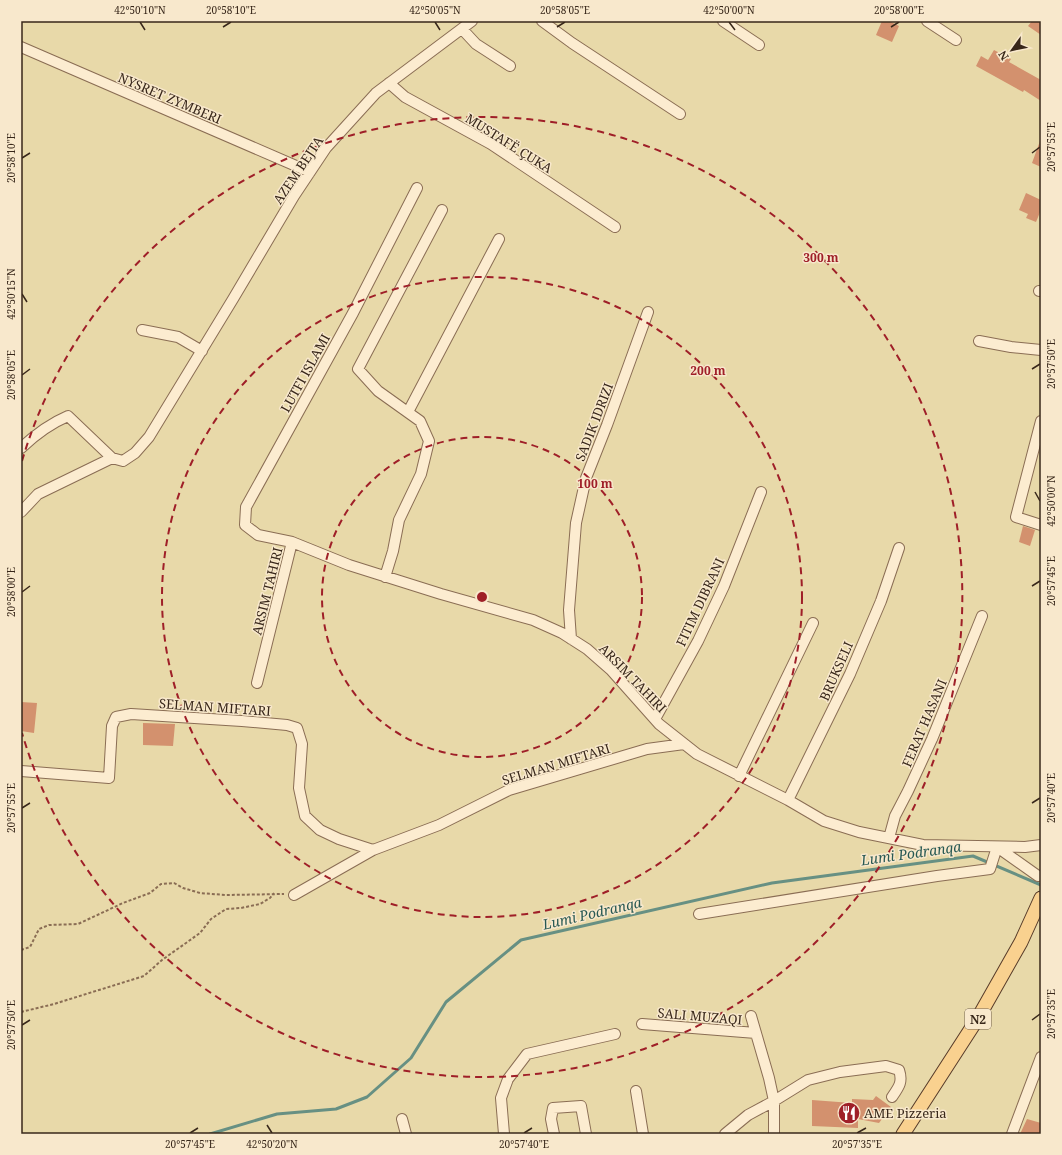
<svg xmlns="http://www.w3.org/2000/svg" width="1062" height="1155" font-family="'Noto Serif',serif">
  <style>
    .farmland { fill: #e8d9a9 }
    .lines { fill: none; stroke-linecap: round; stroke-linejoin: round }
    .stream { stroke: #679083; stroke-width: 3 }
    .building { fill: #d3916e }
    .minor-casing { stroke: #8a6d54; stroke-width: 12 }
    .major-casing { stroke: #573b29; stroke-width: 15 }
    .path { stroke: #8a6d54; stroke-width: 2; stroke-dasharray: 3 2; stroke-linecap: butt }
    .minor { stroke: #fcecd0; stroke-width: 10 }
    .major { stroke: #f9d18f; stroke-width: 13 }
    .ticks { fill: none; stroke: #38271a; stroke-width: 1.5 }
    .ring { fill: none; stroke: #9f1f28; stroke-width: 2; stroke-dasharray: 7 5 }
    .labels { text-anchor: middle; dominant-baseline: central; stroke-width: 3; stroke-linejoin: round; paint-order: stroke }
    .shield { fill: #f8e8cc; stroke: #72614f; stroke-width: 1 }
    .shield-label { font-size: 12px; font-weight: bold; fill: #38271a }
    .street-label { font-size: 13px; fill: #38271a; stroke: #f8e8cc }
    .poi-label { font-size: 13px; fill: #38271a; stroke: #f8e8cc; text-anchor: start }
    .water-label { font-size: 14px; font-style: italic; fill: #285953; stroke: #f8e8cc }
    .centre { fill: #9f1f28; stroke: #f8e8cc; stroke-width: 2 }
    .ring-label { font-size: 12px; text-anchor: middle; font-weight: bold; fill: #9f1f28; stroke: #f8e8cc; stroke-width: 3; stroke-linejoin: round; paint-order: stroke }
    .neatline { fill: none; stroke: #38271a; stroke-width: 1.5 }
    .ticks-label { font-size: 10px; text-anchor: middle; fill: #38271a }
  </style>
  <rect width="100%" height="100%" fill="#f2debc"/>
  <path class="farmland" d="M21,21h1020v1113h-1020z"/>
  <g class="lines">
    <path class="stream" d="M210,1134l67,-20 59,-5 31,-12 44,-39 35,-56 75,-62 251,-57 201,-27 68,29"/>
  </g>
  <path class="building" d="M882,21h7l10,5 -7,16 -16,-7z
    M1032,21h9v14l-13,-9z
    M994,50l17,9 -2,3 32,18v21l-17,-11 -1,2 -47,-26 5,-10 7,4z
    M1040,141h1v26l-9,-4z
    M1026,193l15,7v10l-5,12 -10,-4 2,-4 -9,-4z
    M1023,526l12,4 -5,16 -11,-4z
    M21,702l16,1 -3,30 -13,-2z
    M143,723l32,1 -2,22 -30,-1z
    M876,1096l15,11 -12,16 -21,-4v9l-46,-2v-26l40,3v-4l21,1z
    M1027,1119l14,4v11h-21z"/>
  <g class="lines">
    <g class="minor-casing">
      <path id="minor" d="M542,21l30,22 108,71
        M723,21l36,24
        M927,21l29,19
        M462,29l14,15 34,22
        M21,47l289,125
        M389,83l16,14 86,47 124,83
        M1039,291h2
        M142,330l36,7 24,14
        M979,341l32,6 30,3
        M408,412l91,-173
        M1041,421l-25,96 25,8
        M21,448c15,-14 28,-24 47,-32l44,42 11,3 12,-8 14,-16 84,-138 61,-103 32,-48 50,-55 96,-72
        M21,512l17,-18 74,-36
        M292,542l-34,-7 -13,-10 1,-18 107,-194 64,-125
        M385,577l8,-26 6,-31 22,-46 8,-33 -9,-20 -42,-30 -20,-22 84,-159
        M571,639l-2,-29 7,-87 10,-45 21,-53 41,-113
        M257,683l35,-141 57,23 92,29 92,26 29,13 25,16 24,21 48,54 38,30 91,46 36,21 35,11 64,13 102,2 16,-2
        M655,719l43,-78 26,-55 37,-94
        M21,771l88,7 3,-52 4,-9 15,-3 111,7 45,4 10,3 5,16 -3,44 6,28 15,14 19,9 34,11 66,-25 70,-35 138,-41 37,-5
        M739,776l74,-153
        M788,800l62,-126 31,-73 18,-53
        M889,838l6,-22 13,-25 24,-52 50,-123
        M294,895l79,-45
        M699,914l238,-38 53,-7 7,-22 41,29
        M642,1024l114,9
        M636,1091l7,43
        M402,1119l4,15
        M504,1134l-3,-36 7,-19 19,-25 88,-20
        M554,1134l-3,-15 2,-11 28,-2 5,28
        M725,1134l23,-19 26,-14 -5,-23 -18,-62
        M774,1134v-33l34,-21 32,-8 46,-6 13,4c4,12 0,17 -7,27
        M1012,1134l29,-77"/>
    </g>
    <g class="major-casing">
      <path id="major" d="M903,1134l75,-116 43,-76 20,-44"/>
    </g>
    <path class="path" d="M21,950l9,-3 9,-18 10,-4 29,-1 45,-21 27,-10 11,-9 13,-1 9,5 17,5 25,2 59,-1
      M21,1012l33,-8 90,-28 18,-16 38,-27 11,-14 15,-10 15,-1 19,-4 10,-6 4,-5"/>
    <use href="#minor" class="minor"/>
    <use href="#major" class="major"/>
  </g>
  <path class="ticks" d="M140,22l5,8M435,22l5,8M729,22l6,8M223,27l8,-5M557,27l8,-5M891,27l8,-5M1032,153l8,-6M22,158l8,-5M22,294l5,8M1032,369l8,-5M22,375l8,-6M1035,492l5,9M1032,586l8,-5M22,592l8,-6M1032,803l8,-5M22,808l8,-5M1032,1020l8,-6M22,1025l8,-5M267,1125l5,8M190,1133l8,-5M524,1133l8,-5M857,1133l9,-5"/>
  <g class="ring">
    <circle cx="482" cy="597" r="160"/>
    <circle cx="482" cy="597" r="320"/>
    <path d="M22 461A480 480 0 1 1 22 733"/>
  </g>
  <defs>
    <g id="restaurant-disc" transform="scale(1.15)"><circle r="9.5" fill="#9f1f28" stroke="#f8e8cc"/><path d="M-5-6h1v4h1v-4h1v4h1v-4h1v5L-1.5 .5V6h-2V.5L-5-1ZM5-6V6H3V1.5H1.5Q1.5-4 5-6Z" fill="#fff"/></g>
  </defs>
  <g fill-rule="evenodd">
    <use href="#restaurant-disc" x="849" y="1113"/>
  </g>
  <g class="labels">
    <rect class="shield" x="965" y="1009" width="26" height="20" rx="3"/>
    <g class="shield-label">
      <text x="978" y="1019">N2</text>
    </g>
    <g class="street-label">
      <text transform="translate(170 98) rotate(23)">NYSRET ZYMBERI</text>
      <text transform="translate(509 143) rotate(32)">MUSTAFË ÇUKA</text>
      <text transform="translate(298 170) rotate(-56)">AZEM BEJTA</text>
      <text transform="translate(305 373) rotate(-61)">LUTFI ISLAMI</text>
      <text transform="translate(594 422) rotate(-69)">SADIK IDRIZI</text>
      <text transform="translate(267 591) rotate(-76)">ARSIM TAHIRI</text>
      <text transform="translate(700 602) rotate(-65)">FITIM DIBRANI</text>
      <text transform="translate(836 671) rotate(-66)">BRUKSELI</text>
      <text transform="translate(633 678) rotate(46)">ARSIM TAHIRI</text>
      <text transform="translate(215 707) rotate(4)">SELMAN MIFTARI</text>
      <text transform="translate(924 723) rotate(-67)">FERAT HASANI</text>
      <text transform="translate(556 764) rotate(-17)">SELMAN MIFTARI</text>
      <text transform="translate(700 1016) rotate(5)">SALI MUZAQI</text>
    </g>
    <g class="poi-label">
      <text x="864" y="1113">AME Pizzeria</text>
    </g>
    <g class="water-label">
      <text transform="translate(911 853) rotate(-8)">Lumi Podranqa</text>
      <text transform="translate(592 913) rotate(-13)">Lumi Podranqa</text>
    </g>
  </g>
  <circle cx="482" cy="597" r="6" class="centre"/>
  <g class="ring-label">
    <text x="821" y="262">300 m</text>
    <text x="708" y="375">200 m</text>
    <text x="595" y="488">100 m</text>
  </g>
  <rect width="1062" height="1155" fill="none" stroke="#f8e8cc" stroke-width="44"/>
  <g transform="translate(1012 50) rotate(237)" stroke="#f8e8cc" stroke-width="3" paint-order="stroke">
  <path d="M0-3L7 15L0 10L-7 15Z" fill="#38271a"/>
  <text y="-6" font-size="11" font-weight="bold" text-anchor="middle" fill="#38271a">N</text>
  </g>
  <rect x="22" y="22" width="1018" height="1111" class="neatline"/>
  <g class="ticks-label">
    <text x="140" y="14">42°50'10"N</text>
    <text x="231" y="14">20°58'10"E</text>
    <text x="435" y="14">42°50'05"N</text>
    <text x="565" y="14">20°58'05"E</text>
    <text x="729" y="14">42°50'00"N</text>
    <text x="899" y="14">20°58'00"E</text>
    <text transform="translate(1051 147) rotate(-90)" y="4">20°57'55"E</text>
    <text transform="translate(11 158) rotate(-90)" y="4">20°58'10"E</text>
    <text transform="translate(11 294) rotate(-90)" y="4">42°50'15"N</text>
    <text transform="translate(1051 364) rotate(-90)" y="4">20°57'50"E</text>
    <text transform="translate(11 375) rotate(-90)" y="4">20°58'05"E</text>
    <text transform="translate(1051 501) rotate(-90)" y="4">42°50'00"N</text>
    <text transform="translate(1051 581) rotate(-90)" y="4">20°57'45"E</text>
    <text transform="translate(11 592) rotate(-90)" y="4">20°58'00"E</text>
    <text transform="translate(1051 798) rotate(-90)" y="4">20°57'40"E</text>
    <text transform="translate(11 808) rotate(-90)" y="4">20°57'55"E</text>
    <text transform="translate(1051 1014) rotate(-90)" y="4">20°57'35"E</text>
    <text transform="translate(11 1025) rotate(-90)" y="4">20°57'50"E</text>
    <text x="190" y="1148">20°57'45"E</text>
    <text x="272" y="1148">42°50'20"N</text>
    <text x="524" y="1148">20°57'40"E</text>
    <text x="857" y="1148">20°57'35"E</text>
  </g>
</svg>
